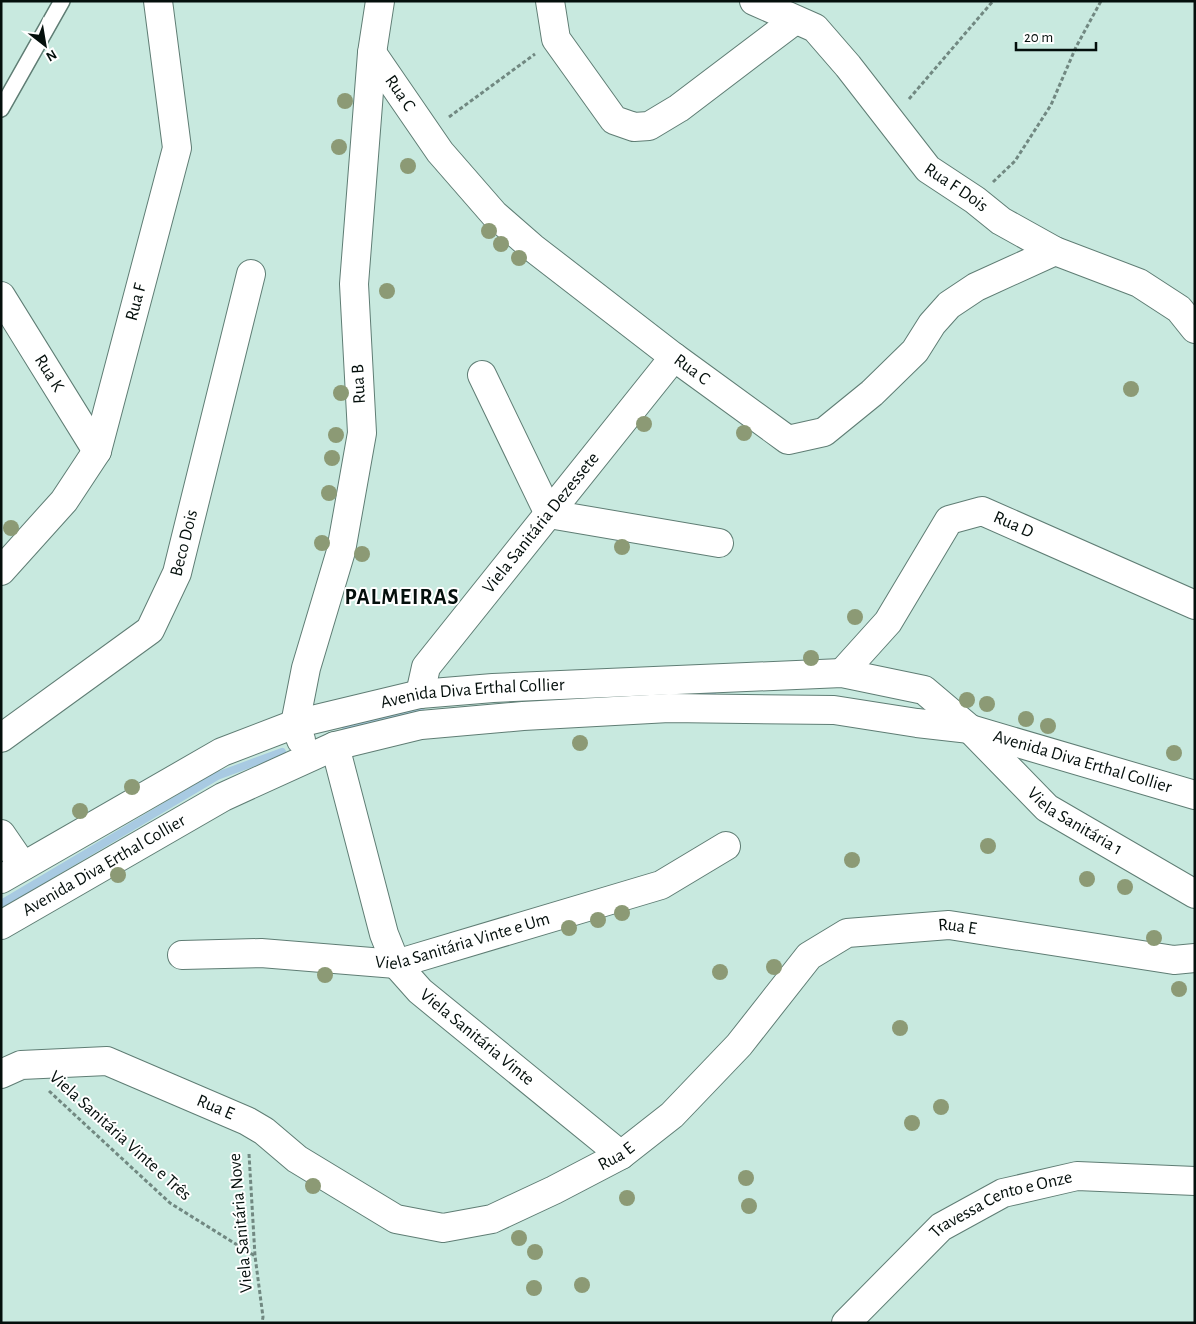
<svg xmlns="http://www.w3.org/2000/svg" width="1196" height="1324" font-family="'Alegreya Sans',sans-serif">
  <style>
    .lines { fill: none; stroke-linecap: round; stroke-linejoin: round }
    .stream { stroke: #a8cae2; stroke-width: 8 }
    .lane-casing { stroke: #5f7d74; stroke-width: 18 }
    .street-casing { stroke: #5f7d74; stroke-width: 30 }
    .path { stroke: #718881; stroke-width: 3; stroke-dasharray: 4 2.5; stroke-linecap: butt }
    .lane { stroke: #fff; stroke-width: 15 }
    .street { stroke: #fff; stroke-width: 28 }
    .tree { fill: #8c9a75 }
    .labels { text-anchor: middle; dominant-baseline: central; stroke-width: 4; stroke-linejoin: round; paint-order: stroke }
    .street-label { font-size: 18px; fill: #040f0c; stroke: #fff }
    .district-label { font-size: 22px; font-weight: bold; letter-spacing: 1px; fill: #040f0c; stroke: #fff }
  </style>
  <rect width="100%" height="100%" fill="#c8e9df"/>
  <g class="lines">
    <path class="stream" d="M689,695l23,-1
      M346,727l56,-13 19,-2
      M1,904l216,-128 65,-24"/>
    <g class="lane-casing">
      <path id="lane" d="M1,109l61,-108"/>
    </g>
    <g class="street-casing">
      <g id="street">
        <path d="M550,1l6,38 58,81 20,7 15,-1 30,-18 116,-88"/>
        <path id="s1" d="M754,1l61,27 33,38 80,103 47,31 26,21 54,30 84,32 40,26 16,20"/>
        <path id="s2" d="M372,53l68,99 54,62 39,34 141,109 114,83 36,-8 48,-39 43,-42 17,-27 17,-19 27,-18 79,-36"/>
        <path id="s3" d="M1,296l96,155"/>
        <path d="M482,375l67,139 170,29"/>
        <path id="s4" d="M1,571l63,-70 33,-50 80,-303 -19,-147"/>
        <path id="s5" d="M842,673l46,-51 61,-102 33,-9 213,94"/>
        <path id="s6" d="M420,694l6,-27 248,-310"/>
        <path id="s7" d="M1,738l149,-108 27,-57 74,-299"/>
        <path d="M301,740l-6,-16 11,-56 35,-117 21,-118 -8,-149 18,-231 8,-52"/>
        <path id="s8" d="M335,746l49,188 12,30 24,27 201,164"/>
        <path d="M1,834l22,32"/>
        <path id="s9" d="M1,879l221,-127 73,-28 125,-30 73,-6 349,-15 82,17 46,39 77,79 148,86"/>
        <path id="s10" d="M1,925l222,-128 112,-51 86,-21 102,-9 146,-8 165,2 83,13 53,6 225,66"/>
        <path id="s11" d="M182,955l79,-2 135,11 265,-79 65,-39"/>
        <path id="s12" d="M1,1074l20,-9 86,-4 140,60 17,10 33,28 99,60 47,9 49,-9 62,-29 67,-35 51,-40 67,-70 70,-89 38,-23 102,-8 225,35 21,-2"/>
        <path id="s13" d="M846,1323l95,-96 62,-34 74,-17 118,5"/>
      </g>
    </g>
    <path class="path" d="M909,99l84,-98
      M449,117l86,-63
      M993,182l22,-21 36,-56 25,-58 25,-46
      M49,1091l121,112 85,53
      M249,1154l6,102 8,61 -1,6"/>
    <use href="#lane" class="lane"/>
    <use href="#street" class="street"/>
  </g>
  <g class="tree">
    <circle cx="345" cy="101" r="8"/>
    <circle cx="339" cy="147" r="8"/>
    <circle cx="408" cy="166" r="8"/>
    <circle cx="489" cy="231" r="8"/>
    <circle cx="501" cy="244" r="8"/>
    <circle cx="519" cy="258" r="8"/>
    <circle cx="387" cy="291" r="8"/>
    <circle cx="1131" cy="389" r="8"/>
    <circle cx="341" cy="393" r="8"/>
    <circle cx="644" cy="424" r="8"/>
    <circle cx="744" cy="433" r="8"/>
    <circle cx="336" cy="435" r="8"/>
    <circle cx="332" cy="458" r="8"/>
    <circle cx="329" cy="493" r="8"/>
    <circle cx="11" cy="528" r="8"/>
    <circle cx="322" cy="543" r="8"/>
    <circle cx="622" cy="547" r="8"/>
    <circle cx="362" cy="554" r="8"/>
    <circle cx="855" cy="617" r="8"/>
    <circle cx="811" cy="658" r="8"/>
    <circle cx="967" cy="700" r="8"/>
    <circle cx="987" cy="704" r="8"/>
    <circle cx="1026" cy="719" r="8"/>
    <circle cx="1048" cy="726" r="8"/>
    <circle cx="580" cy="743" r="8"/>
    <circle cx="1174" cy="753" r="8"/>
    <circle cx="132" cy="787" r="8"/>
    <circle cx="80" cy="811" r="8"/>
    <circle cx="988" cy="846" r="8"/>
    <circle cx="852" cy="860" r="8"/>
    <circle cx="118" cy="875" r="8"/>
    <circle cx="1087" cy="879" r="8"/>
    <circle cx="1125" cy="887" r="8"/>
    <circle cx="622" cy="913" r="8"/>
    <circle cx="598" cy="920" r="8"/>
    <circle cx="569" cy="928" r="8"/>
    <circle cx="1154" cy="938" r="8"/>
    <circle cx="774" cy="967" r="8"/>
    <circle cx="720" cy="972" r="8"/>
    <circle cx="325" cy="975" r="8"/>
    <circle cx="1179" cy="989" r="8"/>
    <circle cx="900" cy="1028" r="8"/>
    <circle cx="941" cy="1107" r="8"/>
    <circle cx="912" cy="1123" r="8"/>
    <circle cx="746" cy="1178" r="8"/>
    <circle cx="313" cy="1186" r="8"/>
    <circle cx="627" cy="1198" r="8"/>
    <circle cx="749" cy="1206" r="8"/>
    <circle cx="519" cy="1238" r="8"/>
    <circle cx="535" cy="1252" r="8"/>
    <circle cx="582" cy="1285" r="8"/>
    <circle cx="534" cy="1288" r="8"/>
  </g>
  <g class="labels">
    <g class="street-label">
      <text stroke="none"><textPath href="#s2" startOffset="49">Rua C</textPath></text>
      <text stroke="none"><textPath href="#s1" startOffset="281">Rua F Dois</textPath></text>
      <text stroke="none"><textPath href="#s4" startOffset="308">Rua F</textPath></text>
      <text stroke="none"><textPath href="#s2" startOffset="454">Rua C</textPath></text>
      <text stroke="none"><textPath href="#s3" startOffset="91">Rua K</textPath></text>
      <text transform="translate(359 384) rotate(-93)">Rua B</text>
      <text stroke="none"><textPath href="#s6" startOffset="212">Viela Sanitária Dezessete</textPath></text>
      <text stroke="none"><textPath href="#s5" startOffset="256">Rua D</textPath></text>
      <text stroke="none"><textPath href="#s7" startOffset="278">Beco Dois</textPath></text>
      <text stroke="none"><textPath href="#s9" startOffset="514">Avenida Diva Erthal Collier</textPath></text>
      <text stroke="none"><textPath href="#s10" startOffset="1136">Avenida Diva Erthal Collier</textPath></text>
      <text stroke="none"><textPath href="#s9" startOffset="1169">Viela Sanitária 1</textPath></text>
      <text stroke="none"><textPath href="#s10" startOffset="119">Avenida Diva Erthal Collier</textPath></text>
      <text stroke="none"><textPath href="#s12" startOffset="1111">Rua E</textPath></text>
      <text stroke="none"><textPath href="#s11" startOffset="284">Viela Sanitária Vinte e Um</textPath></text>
      <text stroke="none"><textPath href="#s8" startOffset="336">Viela Sanitária Vinte</textPath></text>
      <text stroke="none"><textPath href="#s12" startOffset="226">Rua E</textPath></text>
      <text transform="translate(120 1136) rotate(42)">Viela Sanitária Vinte e Três</text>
      <text stroke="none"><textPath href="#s12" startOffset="676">Rua E</textPath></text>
      <text stroke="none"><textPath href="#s13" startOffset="200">Travessa Cento e Onze</textPath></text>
      <text transform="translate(241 1223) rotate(-95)">Viela Sanitária Nove</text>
    </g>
    <g class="district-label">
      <text x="402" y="597">PALMEIRAS</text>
    </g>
  </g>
  <rect width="1196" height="1324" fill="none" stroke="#040f0c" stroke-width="5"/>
  <g transform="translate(45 45) rotate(149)" stroke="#ffffff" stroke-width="4" paint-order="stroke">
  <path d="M0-4L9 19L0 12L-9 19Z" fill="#040f0c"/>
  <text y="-8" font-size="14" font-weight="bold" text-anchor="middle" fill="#040f0c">N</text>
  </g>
  <path d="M1016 42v8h80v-8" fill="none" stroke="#040f0c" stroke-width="2.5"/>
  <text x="1024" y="42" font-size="15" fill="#040f0c" stroke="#ffffff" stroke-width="4" paint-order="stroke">20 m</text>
</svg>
